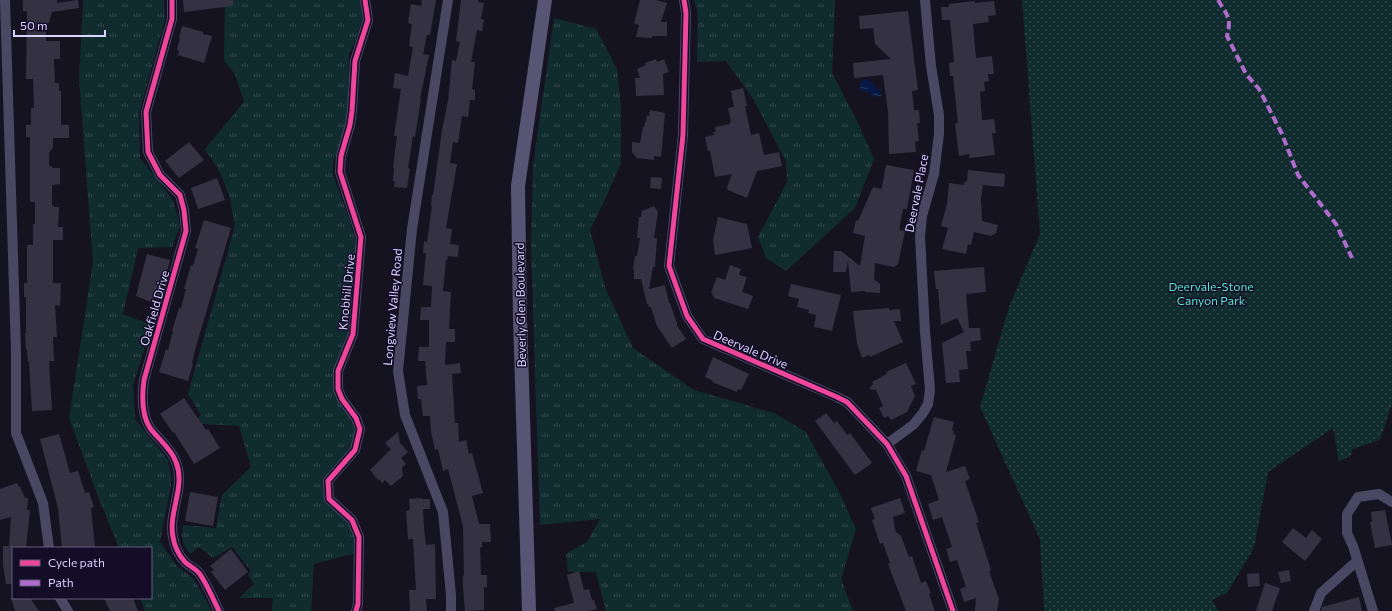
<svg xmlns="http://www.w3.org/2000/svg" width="1392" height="611" font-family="Commissioner,sans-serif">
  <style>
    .grass { fill: url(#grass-tufts) }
    .park { fill: url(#park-dots) }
    .water { fill: url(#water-ripples) }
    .building { fill: #343143 }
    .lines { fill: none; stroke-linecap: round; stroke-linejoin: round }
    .street { stroke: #4a4762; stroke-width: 10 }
    .secondary { stroke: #585474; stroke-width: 14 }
    .quiet { stroke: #b06ccc; stroke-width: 4; stroke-dasharray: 8 4; stroke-linecap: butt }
    .cycleway-casing { stroke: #130d27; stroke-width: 8 }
    .cycleway { stroke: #ed469a; stroke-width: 5 }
    .labels { text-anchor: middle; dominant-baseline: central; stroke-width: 3; stroke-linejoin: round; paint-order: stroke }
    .street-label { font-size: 12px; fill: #dbd3ff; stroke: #130d27 }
    .park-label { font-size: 12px; fill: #55e9cf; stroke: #130d27 }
  </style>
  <defs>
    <pattern id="grass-tufts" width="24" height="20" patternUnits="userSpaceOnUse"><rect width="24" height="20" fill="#112c2f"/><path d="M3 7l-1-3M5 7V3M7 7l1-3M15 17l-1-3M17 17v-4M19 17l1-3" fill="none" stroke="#334a4e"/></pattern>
    <pattern id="park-dots" width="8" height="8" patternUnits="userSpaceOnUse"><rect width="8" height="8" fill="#112c2f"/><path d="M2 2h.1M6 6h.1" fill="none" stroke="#334a4e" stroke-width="1.8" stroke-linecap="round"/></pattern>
    <pattern id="water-ripples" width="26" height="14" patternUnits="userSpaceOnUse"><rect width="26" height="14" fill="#071844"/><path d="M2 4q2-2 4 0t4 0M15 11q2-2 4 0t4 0" fill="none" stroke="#2b3960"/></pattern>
  </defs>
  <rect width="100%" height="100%" fill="#161321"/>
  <path class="grass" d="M83,0h81l1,19 -26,94 1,45 33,42 7,26 -8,21 -34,1 -15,66 29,11 -19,60 2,34 33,41 4,20 -12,62 17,24 17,13 18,32h-67l-5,-13h11v-50h-32l-20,-49 -30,-81 24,-156 -14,-183z
    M225,0h136l2,7 -1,13 -6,20 -7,14 -1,59 -4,17 -11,34v11l17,46 5,18 1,15 -8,82 -13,30 -2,17 5,16 14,21 4,8 -6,23 -20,20 -5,8v14l25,32 5,10v18l-41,11 -3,46 3,1h-42l1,-13h-34l15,-14 -6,-9 3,-4 -19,-24 -19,11 -14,-11 -9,7c-8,-11 -9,-16 -7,-29l33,3 6,-33 29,-28 -12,-41 -35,-2 -7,3 -3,-4 7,-8 -13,-21 47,-168 -5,-27 -9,-25 -16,-25 39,-47 -9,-28 -11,-13z
    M694,0h141l-3,73 25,48 17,38 -19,49 -69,63 -20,-13 -8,-21 29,-55 -1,-21 -34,-64 -26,-36 -29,1 1,-49z
    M554,18l42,11 21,40 4,38v56l-15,34 -16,33 16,60 27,58 61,42 80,23 32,19 33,60 17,37 -15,50 12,32h-247l-10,-39h-28l-2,-18 21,-12 13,-23 -60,6 -9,-281 2,-79z"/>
  <path class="park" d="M1022,0h370v404l-12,36 -28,9 -1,7 -12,5 -6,-33 -65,44 -14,76 -27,45 -15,7 6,11h-174l-4,-72 -60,-132 29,-100 31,-73z"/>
  <path class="water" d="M867,79c7,2 7,9 14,12v5l-9,1 -2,-4c-6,-2 -11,0 -10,-10l3,-3z"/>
  <path class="building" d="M23,0h34v3l21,-3 1,8 -27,4 -3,10 -3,4v15h14v18h-6l1,24h4v8h2v34h8v13h-16v9l-4,6v13h3v2h8v16l-8,1v20l2,2h5l-1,20h5v13h-10v43h8l-1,23 -5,-1 2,32h-4l1,24h-5l3,49 -20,1 -3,-49h-1l-1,-13h-1l-1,-16h1v-36h-2v-14h3v-38h6v-21h2v-22h-5v-65h-4v-12h5v-17h3l-1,-29h-7l1,-68h-4z
    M183,0h50v6l-49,6z
    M422,0h14l-6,35h-3l-4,19 6,1 -9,44h1l-6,38 -2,-1 -5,32 2,1 -3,19 -13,-1 1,-5 -2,-1 1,-12 -1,-1 4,-32h-3l7,-47 -8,-1 2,-15 13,3 5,-29 -4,-1 3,-22 -4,-1 3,-19 10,2z
    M461,0h17v2l6,1 -3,16 3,1 -2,11 -5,-1 -6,32h4l-3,27 3,1v10h-5l-2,17 -6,-1 -4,27 -5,-1 -3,21 7,1 -11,64 6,1 -2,15 9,1 -1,12 -10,-1 -1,5 -1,-1 -3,31 8,1 -2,37h6v13h-9l-1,23 15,-2 1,10 -9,1 3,49h3l1,19 7,-2 3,14 3,-1 11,40 -11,3 7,28h11l1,18h-9v5l-2,1 1,27h6v12h-3v23l-17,1h-2l-2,-24v-11l1,-1 -1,-49 -15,-57 -5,2 -5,-22 -3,1 -4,-19 -1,-15h-7l-2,-17h-3l-1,-13 10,-1 -2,-24h-7l1,-14h10v-27h-9l1,-13h10l1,-21 -9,-1 3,-32h-3l1,-12 3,1 5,-36 -1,-1 1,-10h1l9,-65 6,-29 4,-41 4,1 4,-19 -4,-1z
    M640,0h16l11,3 -6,19h6v14h-15v2l-16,-1 3,-12 -5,-2z
    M975,1v2l19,-2 2,14 -8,1 1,6 -16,2 3,34 16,-2 2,18h-6l1,7 -5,1 1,9 -5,1 2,28 12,-1 2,14h-4l3,22 -26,3 1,-4 -11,2 -4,-32 3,-1 -5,-47h-3l-1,-13 5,-1 -4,-42h-8l-1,-13h8v-3z
    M908,11l10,79 -6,1 2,19h5l1,13h-3l2,18 -4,1 1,10 -27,2 -1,-42 -5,-37 -29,3 -1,-15 38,-4 -16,-15 -2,-16 -13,1 -1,-13z
    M182,26l21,6v2l9,2 -8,27 -26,-8 1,-5h-2l3,-12h-1z
    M656,59l1,3 7,-3 5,13 -6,2 1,21 -28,1 -1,-18h5l-3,-9 9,-4 -1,-2z
    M743,88l4,18h-2l6,29 8,-2 5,22 15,-3 3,14 -25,5 -10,27 -19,-8 -1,-3 5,-13 -17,3 -5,-26h-2l-3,-14 9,-2 -1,-3h3l-1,-5 15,-3v-2l1,-1 -3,-13 6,-1 -3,-16z
    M650,110l15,3 -4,44 -7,-1v4l-17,-2 -5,-6v-10l8,1 3,-16h1l1,-5h1l1,-7 2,1z
    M189,142l15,18 -25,18 -14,-17z
    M886,165l28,5 -7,39h-4l-4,21 6,1 -7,33 -4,3 -19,-4 -1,16 6,5v9l-15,-1v-1l-14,1 -3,-31 -2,11h-13l1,-21h7l19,15 5,-30 -12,-3 3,-13 2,1 15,-34 8,2 1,-2z
    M968,170l37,4 -1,13 -21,-2 -2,14 1,22 16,4 -2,8 -5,3 -17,-4 -3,13 -3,-1 -2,10 -24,-5 6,-21 -7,-2 6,-22 2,-21 15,2 1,-4 2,1z
    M651,177l11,1 -1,11 -11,-1z
    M217,178l8,22 -27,9 -7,-21z
    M654,206l4,6 -4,26h3l-2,29h-2l-4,22 16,-4 4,18h1l7,20v3l9,13 -14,9 -15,-22 -6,-19h-2l-1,-3h-1l-6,-25h-7v-10h-1l2,-13h2l3,-18h-3l2,-21h2l1,-6z
    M718,217l29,7 5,24 -37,7 -2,-15z
    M204,220l27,8 -36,122 -3,13 1,1 -5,17 -29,-9 7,-23 2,1 5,-19h-1l7,-23h2l5,-19h-2l7,-24 2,1 5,-17 -3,-1z
    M147,254l23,6 -10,39 -1,1 -5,-2 -1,5 -17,-7z
    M730,265l11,4 -2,6 8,2 -5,15 11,4 -5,13 -34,-11v-2l-2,-1 1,-2h-2l6,-16 8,3z
    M984,267l2,25 -20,2 3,34h11l1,12 -11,2 1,9h-5l2,18 -9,1 1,12 -14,1 -4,-40 22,-11 -7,-14 -16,7 -3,-36h-2l-2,-18z
    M791,284l50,11 -9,36 -18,-4 2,-12 -8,-2 1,-3 -12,-3 2,-8 -11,-3z
    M889,308v2l11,-1 1,12h-7l9,21 -33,15 -1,-2 -7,3 -5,-14 -4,-33z
    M713,357l36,17 -8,16 -3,-1 -1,3 -25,-10 1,-1 -8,-4z
    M906,363l10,21 -5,2 4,10 -8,16 -16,8 -3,-4 -4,2 -5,-10 4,-2 -7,-16 -7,-1 4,-5 -1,-2 15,-8 -1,-2z
    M184,398l22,32 2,-1 12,19 -26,16 -20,-32 -1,1 -13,-19z
    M826,413l8,10 3,-2 10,14 3,-2 22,30 -17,12 -40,-54z
    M934,417l20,5 -2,8 2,1 -1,3 3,1 -10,37 19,-6 5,13 -5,2 14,41 -3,1 15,47 -2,1 10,28 -2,12h-22l1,-13 -12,4 -4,-13 6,-2 -9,-27 -7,2 -4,-13 6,-2 -10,-30 -9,3 -5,-16 11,-4 -8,-25 -15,-4 6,-21 2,1z
    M398,432l2,11 8,9 -7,6 5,6 -4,4 1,8 -12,10 -6,-6 -3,3 -3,-4 -1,1 -8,-10 21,-21 -6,-6z
    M59,434l11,39 8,-2 7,22 4,-1 5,15 -3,1 4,39 -1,1h-32l-4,-40 -18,-69z
    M17,483l2,4 1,-1 5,12h3l-1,12h3l-4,38h-13v36h-7l-3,-19v-19h6l2,-29 -11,3v-31z
    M190,492l28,5 -5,29 -28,-5z
    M422,498v1h8v10h-7l1,19 2,17 9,-1 1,55h-10l1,12h-17l-1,-21h7l-3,-51h-5l-2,-28 4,-1 -1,-11z
    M900,498l5,15 -12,4 2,12 1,3 5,4 8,21 3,-1 9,27 5,-2 5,12 -2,1 6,17h-29l-12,-31 -6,-16 2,-1 -7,-20 -3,1 -8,-24 3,-1 -4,-11z
    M1385,510l7,35 -17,3 -5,-26h2l-1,-10z
    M1293,528l13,10 6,-8 10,9 -17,22 -23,-19z
    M231,549l17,23 -23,18 -14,-18 3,-2 -4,-4z
    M1289,570l2,11 -10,2 -3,-11z
    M579,571l5,19 5,-1 3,11h2l3,9 -8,2h-34l-1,-3 20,-5 -7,-28z
    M1259,573l1,13 -12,1 -1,-13z
    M1265,583l15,5 -8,23h-16z
    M1359,597l3,14h-41l1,-4z
    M11,598h19l9,13h-24z
    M104,598h29l5,13h-28z"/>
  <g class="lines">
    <path class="street" d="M5,0l11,352v81l27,70 6,45
      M172,0v19l-26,93 2,40 12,23 20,20 4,15 2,21 -42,149c-2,15 -3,34 6,48 8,11 21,20 26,34 10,25 -8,50 -3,75 1,8 6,19 12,25 4,4 10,6 14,11 7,9 15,28 20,38
      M448,0l-36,229 -14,142 7,44 38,97 8,83v16
      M684,0l2,13 -3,122 -14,131 18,50 16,23 134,58 10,5 40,42 19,32 47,135
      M887,444l26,-19 10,-12 5,-9 2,-14 -5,-58 -5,-96 2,-20 12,-42 5,-40v-19l-8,-49 -6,-66
      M60,598l8,13
      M356,611l2,-7 1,-67 -7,-17 -23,-21 -1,-18 27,-31 5,-21 -4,-11 -14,-19 -4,-10v-18l15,-37 8,-97 -21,-65 1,-16 9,-31 2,-14 3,-50 13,-41 -3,-20
      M1314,611l7,-18 36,-32
      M1373,611l-20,-65 -6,-13v-19l11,-17 21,-3 13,8"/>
    <path class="secondary" d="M529,611l-9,-293 -2,-132 27,-186"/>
    <path class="quiet" d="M1218,0c9,15 14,18 9,36l19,38 13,15 23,45 16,41 38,49 16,34"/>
    <g class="cycleway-casing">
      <path id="cycleway" d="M172,0v19l-26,93 2,40 12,23 20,20 4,15 2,21 -42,149c-2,15 -3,34 6,48 8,11 21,20 26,34 10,25 -8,50 -3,75 1,8 6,19 12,25 4,4 10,6 14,11 7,9 15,28 20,38
        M684,0l2,13 -3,122 -14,131 18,50 16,23 134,58 10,5 40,42 19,32 47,135
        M356,611l2,-7 1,-67 -7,-17 -23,-21 -1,-18 27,-31 5,-21 -4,-11 -14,-19 -4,-10v-18l15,-37 8,-97 -21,-65 1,-16 9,-31 2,-14 3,-50 13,-41 -3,-20"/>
    </g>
    <use href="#cycleway" class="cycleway"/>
  </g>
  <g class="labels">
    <g class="street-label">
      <text transform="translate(916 193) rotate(-79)">Deervale Place</text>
      <text transform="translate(346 292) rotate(-84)">Knobhill Drive</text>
      <text transform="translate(520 305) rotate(-91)">Beverly Glen Boulevard</text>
      <text transform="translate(392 307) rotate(-85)">Longview Valley Road</text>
      <text transform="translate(154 308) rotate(-74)">Oakfield Drive</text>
      <text transform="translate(751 349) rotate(23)">Deervale Drive</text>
    </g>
    <g class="park-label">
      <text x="1211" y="286">Deervale-Stone<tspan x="1211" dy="14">Canyon Park</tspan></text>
    </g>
  </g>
  <rect x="12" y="547" width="140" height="52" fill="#130d27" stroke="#635c7d"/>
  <rect x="20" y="560" width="20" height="6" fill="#ed469a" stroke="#635c7d"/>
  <text x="48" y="567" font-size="12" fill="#dbd3ff">Cycle path</text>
  <rect x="20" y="580" width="20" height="6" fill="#b06ccc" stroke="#635c7d"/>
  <text x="48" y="587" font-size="12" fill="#dbd3ff">Path</text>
  <path d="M14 30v6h91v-6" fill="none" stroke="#dbd3ff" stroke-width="2"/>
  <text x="20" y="30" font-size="12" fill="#dbd3ff" stroke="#130d27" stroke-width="3" paint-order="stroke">50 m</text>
</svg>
